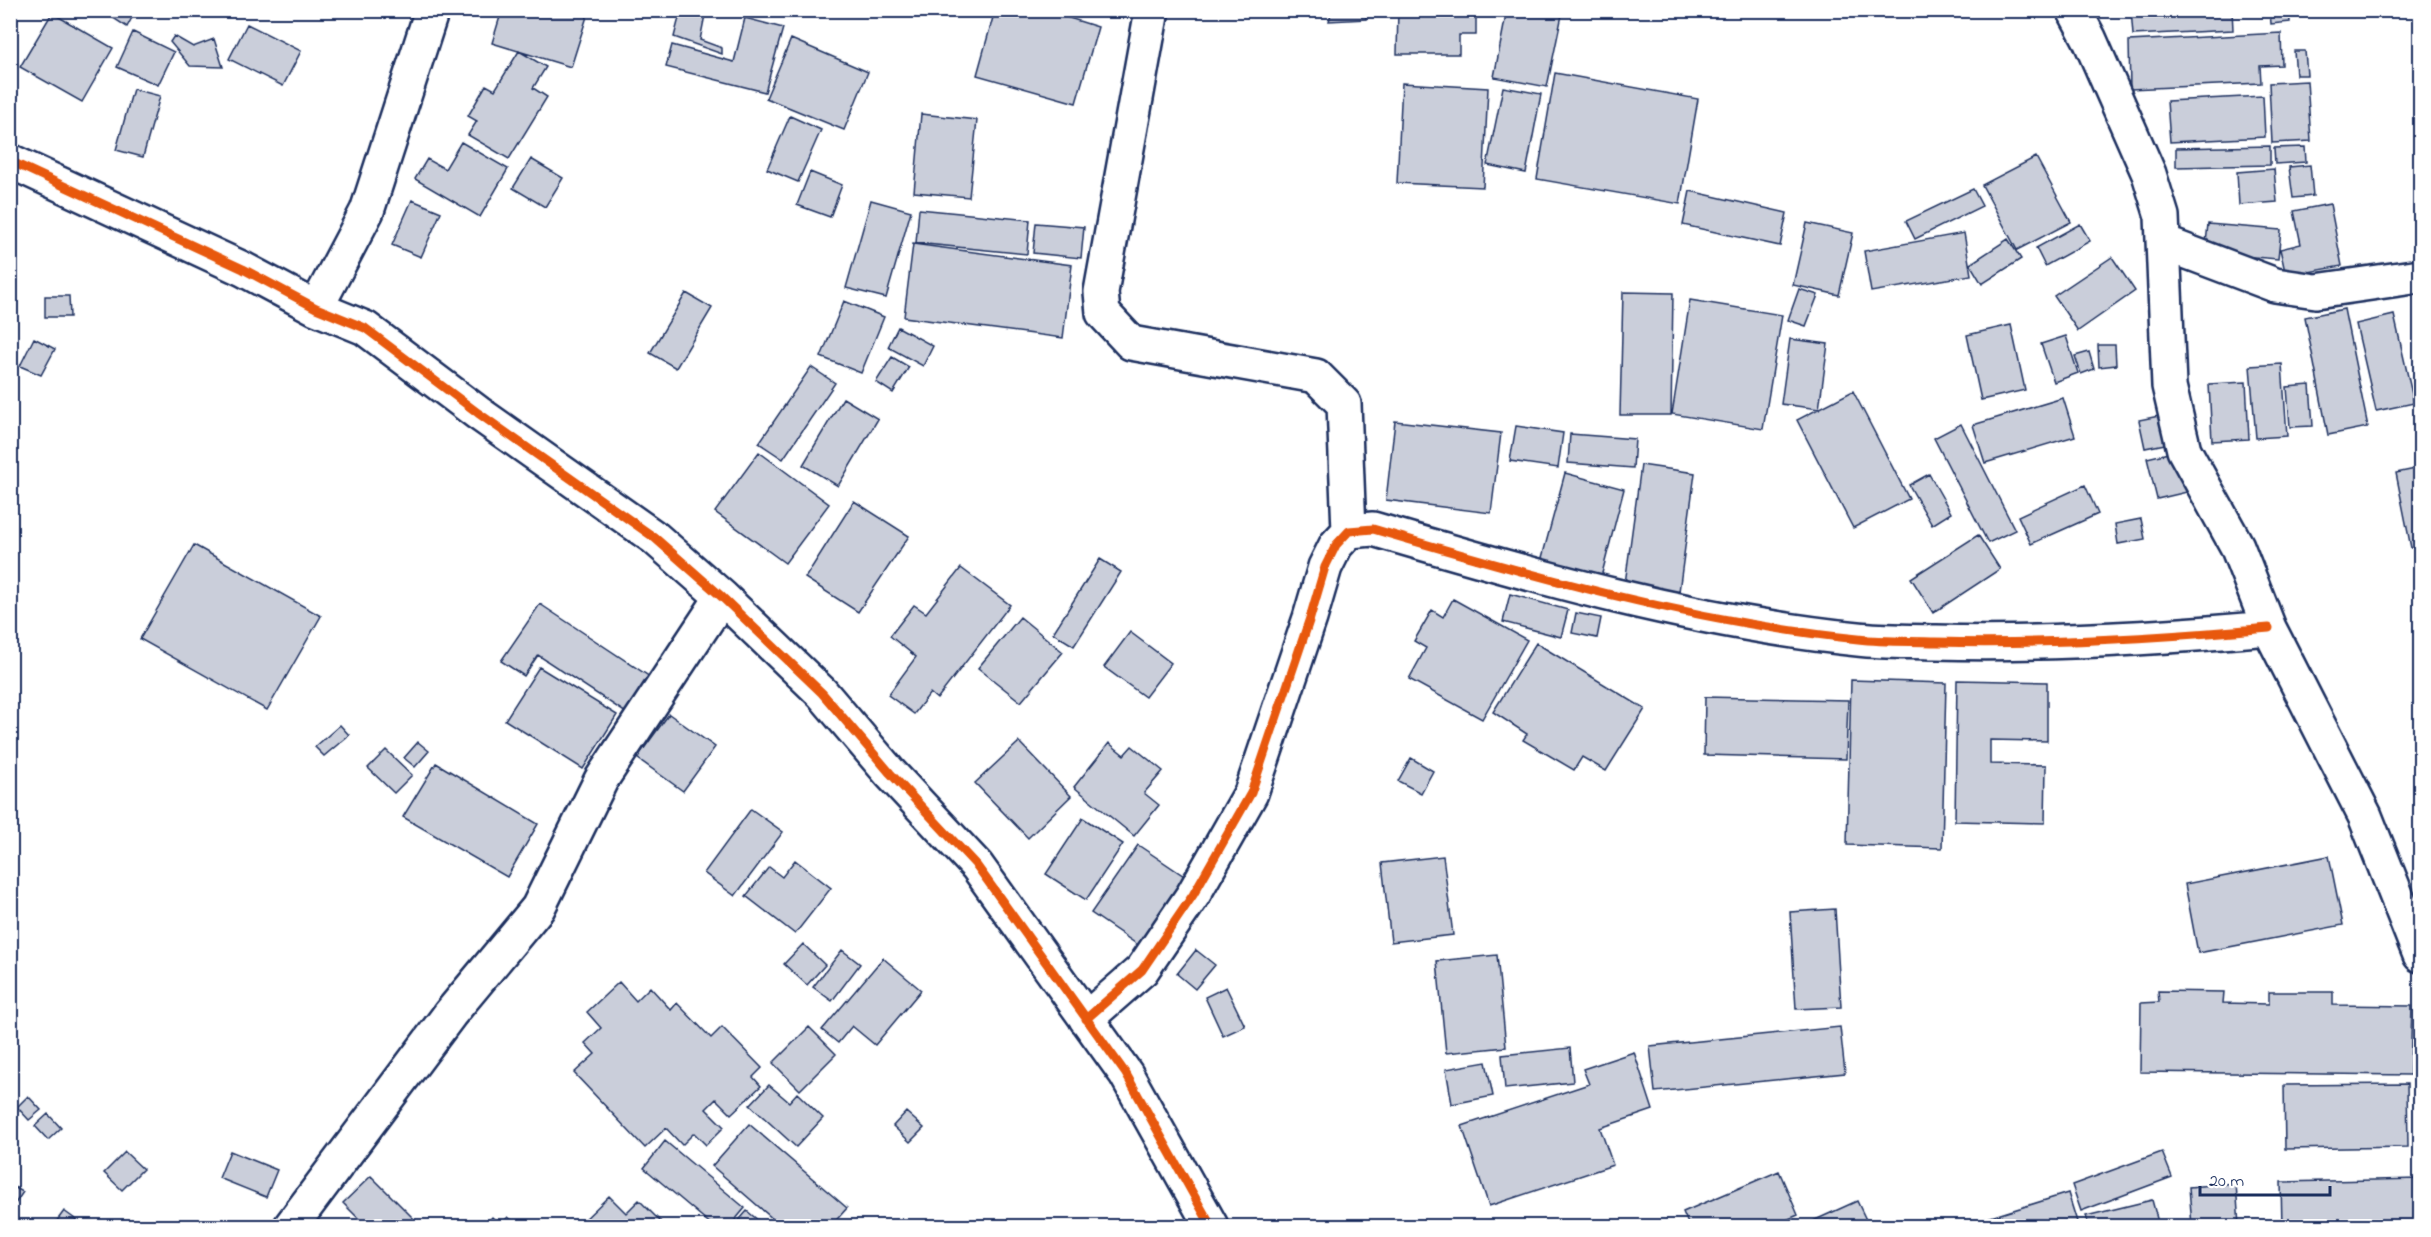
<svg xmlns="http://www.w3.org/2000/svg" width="2431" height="1237" font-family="'Indie Flower',sans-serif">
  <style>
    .building { fill: #caceda; stroke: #1b2f5e; stroke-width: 1.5 }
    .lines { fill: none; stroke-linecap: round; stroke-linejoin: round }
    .minor-casing { stroke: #1b2f5e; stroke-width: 38 }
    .minor { stroke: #fff; stroke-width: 33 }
    .cycleway-casing { stroke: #fff; stroke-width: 13 }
    .cycleway { stroke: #e8590c; stroke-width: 9 }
  </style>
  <rect width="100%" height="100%" fill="#fff"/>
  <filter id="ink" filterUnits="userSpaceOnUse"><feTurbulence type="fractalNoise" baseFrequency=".0167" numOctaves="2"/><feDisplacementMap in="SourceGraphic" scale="12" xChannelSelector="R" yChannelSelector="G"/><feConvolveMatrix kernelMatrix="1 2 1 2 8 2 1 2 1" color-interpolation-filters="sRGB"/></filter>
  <g filter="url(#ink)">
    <path class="building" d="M101,10h35l-9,17z
      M502,10h87l-18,57 -79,-24z
      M681,10h25l-6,30 22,8v6l-48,-17z
      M995,10h73l-2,7 32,10 -22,76 -99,-28z
      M1332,10h33l1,9 -37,2z
      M1398,10h78v25h-17v19h-62z
      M1507,10h56l-16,77 -53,-10z
      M2131,10h101l1,20 -100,5z
      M2289,10l1,12 -19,2 -1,-13z
      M52,13l61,35 -31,54 -62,-35z
      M745,18l38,10 -18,64 -99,-25 6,-22 62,17z
      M247,24l54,27 -18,35 -54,-27z
      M133,32l41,20 -16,33 -41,-18z
      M2281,33l1,32 -22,1 1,17 -131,6 -1,-48z
      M174,36l19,11 21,-8 9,28 -33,-1 -20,-24z
      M791,39l77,33 -24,58 -78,-32z
      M519,51l27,16 -13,21 14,9 -38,62 -41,-24 9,-14 -9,-5 18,-31 9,5z
      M2294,51h11l2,24h-11z
      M1555,73l143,26 -18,105 -143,-25z
      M2307,81l4,60 -39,2 -3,-60z
      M1402,83l86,5 -5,99 -86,-4z
      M1503,87l38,7 -15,79 -39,-8z
      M133,89l27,7 -17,61 -27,-7z
      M2263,96l2,41 -95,5 -3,-41z
      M921,114l56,6 -8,77 -55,-5z
      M790,116l31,14 -23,52 -31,-13z
      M461,142l47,27 -28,48 -65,-38 12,-20 18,10z
      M2270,146v19l-94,2v-19z
      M2305,147l1,15 -31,2 -1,-16z
      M2036,157l35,65 -54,28 -35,-65z
      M531,159l32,19 -18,29 -32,-19z
      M2310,165l3,31 -20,2 -4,-31z
      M2274,169l3,33 -38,3 -2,-33z
      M810,172l32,13 -12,32 -33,-12z
      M1973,189l9,17 -67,33 -9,-18z
      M1690,191l97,22 -7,33 -97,-21z
      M412,200l29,12 -20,45 -29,-12z
      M871,200l40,11 -25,87 -40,-10z
      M2330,204l12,62 -56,10 -6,-27 21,-5 -7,-33z
      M919,209l111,11 -3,34 -111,-11z
      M1036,223l48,4 -3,31 -48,-5z
      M1807,223l46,10 -14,62 -46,-10z
      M2080,224l10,17 -45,25 -9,-18z
      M2208,224l73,6 -3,29 -73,-6z
      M1964,233l7,42 -100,17 -7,-41z
      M2008,239l13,20 -39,25 -12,-20z
      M913,244l159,21 -9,73 -159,-21z
      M2112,257l23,34 -57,40 -24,-35z
      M1799,289l19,6 -12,31 -18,-6z
      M1623,292l50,1 -2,122h-51z
      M686,293l26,15 -36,60 -26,-15z
      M45,296h24l1,21h-25z
      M1690,300l92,15 -19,114 -91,-15z
      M844,301l40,16 -23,56 -40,-16z
      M2344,309l24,118 -40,8 -23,-118z
      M2394,315l20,88 -38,8 -20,-87z
      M2011,325l14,65 -44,10 -14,-65z
      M898,327l35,19 -10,20 -35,-19z
      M2066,336l12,37 -24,9 -13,-38z
      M34,338l21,11 -14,26 -21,-9z
      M1790,339l38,5 -9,65 -38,-5z
      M2098,345h17l1,20 -17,2z
      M2089,352l5,17 -13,5 -6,-18z
      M892,357l17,10 -16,26 -17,-11z
      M2282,364l5,72 -31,2 -6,-72z
      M811,367l24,16 -52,76 -24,-16z
      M2246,382l3,57 -37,2 -3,-57z
      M2310,385l3,41 -23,1 -3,-40z
      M1853,391l56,108 -56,29 -56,-108z
      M843,398l35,21 -40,67 -35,-21z
      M2063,398l12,38 -90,27 -12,-38z
      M2169,414l6,28 -30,6 -6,-28z
      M1395,421l106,12 -10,80 -105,-13z
      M1961,424l54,106 -27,13 -54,-105z
      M1516,426l47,7 -5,35 -48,-7z
      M1570,434l65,5 -2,29 -65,-5z
      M2177,451l10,41 -30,7 -10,-41z
      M759,452l70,52 -44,59 -70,-51z
      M1641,465l54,8 -17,126 -54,-8z
      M2420,468v78l-9,2 -15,-75z
      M1565,473l59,16 -24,92 -60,-16z
      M1929,474l22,39 -19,12 -23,-40z
      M2085,485l13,29 -67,30 -13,-28z
      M854,501l55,35 -51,76 -53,-34z
      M2141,519l4,20 -27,5 -3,-20z
      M1978,535l22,34 -67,44 -22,-35z
      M194,545l127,71 -54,94 -127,-71z
      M1100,559l21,13 -47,74 -21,-13z
      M961,568l49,37 -73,94 -7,-6 -16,21 -26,-19 28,-38 -26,-21 24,-31 12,8z
      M1510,594l58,16 -7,27 -58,-15z
      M1453,599l74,41 -45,79 -73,-40 17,-31 -12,-7 18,-31 11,7z
      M540,604l110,73 -24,36 -88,-58 -14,21 -23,-15z
      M1576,613l25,5 -4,20 -25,-5z
      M1020,617l43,35 -42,50 -43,-34z
      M1130,632l41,31 -26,34 -41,-30z
      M1536,643l109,66 -39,62 -24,-14 -8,13 -51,-30 4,-6 -34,-22z
      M539,667l78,48 -34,54 -78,-49z
      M1851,680l95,3 -4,165 -95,-3z
      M1957,680l90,2v59l-57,-1v24l56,1 -1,58 -90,-2z
      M1705,697l143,3 -2,59 -142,-4z
      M669,714l46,33 -32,44 -46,-33z
      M340,725l9,10 -25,21 -9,-9z
      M418,742l11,9 -14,16 -11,-9z
      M1019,742l52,54 -43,42 -53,-55z
      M1109,743l15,12 8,-9 31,25 -19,22 15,12 -25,31 -60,-49z
      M386,750l26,25 -18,18 -26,-25z
      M1411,758l22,13 -12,22 -23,-12z
      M436,763l102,61 -31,53 -104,-60z
      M751,809l32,23 -48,64 -31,-23z
      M1083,818l40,26 -37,56 -40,-26z
      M1138,845l49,33 -46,69 -50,-34z
      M1443,856l10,79 -62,7 -9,-79z
      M2329,856l14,69 -145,28 -13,-69z
      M795,860l36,28 -36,46 -49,-38 23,-29 13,10z
      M1835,909l6,98 -45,2 -6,-97z
      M803,944l22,21 -18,20 -23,-21z
      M842,950l18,14 -28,37 -19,-14z
      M1196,950l19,15 -20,24 -18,-15z
      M1497,955l9,92 -60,6 -9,-92z
      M883,958l38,32 -46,55 -23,-19 -14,17 -16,-13z
      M619,982l17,19 14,-14 21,23 6,-7 34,35 11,-11 40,41 -9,9 8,9 -30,28 -15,-15 -10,10 18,18 -18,18 -12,-12 -12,12 -16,-17 -21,20 -71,-75 21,-19 -10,-11 16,-15 -14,-16z
      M1226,987l19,39 -22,10 -18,-39z
      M2158,991l66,1 -1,11 46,1v-12h64v13l79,1 -2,69 -270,-3 1,-69 18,-1z
      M809,1027l27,27 -36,36 -27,-27z
      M1840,1027l5,46 -190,19 -5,-46z
      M1570,1048l3,34 -68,7 -3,-34z
      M1634,1052l19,58 -53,18 13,37 -124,41 -27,-80 127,-42 -6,-15z
      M1486,1062l7,34 -41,8 -6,-35z
      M2407,1084l1,63 -123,2 -1,-64z
      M769,1085l20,17 8,-9 26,25 -27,29 -46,-42z
      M28,1096l13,14 -12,10 -12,-13z
      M906,1112l18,16 -14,14 -17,-16z
      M48,1114l13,14 -13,12 -13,-14z
      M749,1124l98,84 -16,18h-50l-69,-60z
      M665,1141l80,67 -15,18h-17l-69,-58z
      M230,1151l47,19 -11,27 -47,-19z
      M125,1152l18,17 -21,21 -18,-17z
      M2162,1152l10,25 -91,34 -9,-26z
      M1779,1171l19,44 -26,11h-83l-6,-14z
      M371,1176l50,50h-55l-23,-23z
      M2420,1179v47h-138l-1,-44z
      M2236,1183l3,43h-47l-3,-39z
      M10,1185l13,7 -13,19z
      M2068,1193l10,32 -6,1h-110z
      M609,1196l17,17 13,-13 26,26h-87z
      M2152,1200l7,26h-70l-3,-10z
      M1857,1201l12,25h-67z
      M64,1211l18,13 -2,2h-27z
      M747,1211l18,15h-31z
      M492,1217l8,8 8,-8 11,9h-35z"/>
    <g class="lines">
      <g class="minor-casing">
        <path id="minor" d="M1152,10l-51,282 2,21 28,30 185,33 28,28 5,127
          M2074,10l15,28 60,136 13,42 7,170 15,64 53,96 32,82 96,188 55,139
          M10,161l233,108 73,39 49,20 113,85 177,125 67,59 100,96 68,80 87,93 149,208 85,152
          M2164,243l111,42 41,6 104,-15
          M316,308l51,-97 65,-201
          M1086,1019l56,-49 51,-75 58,-102 59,-175 15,-51 11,-22 13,-14 24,-2c160,47 319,93 485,110 26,3 52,2 78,3 111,3 222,-4 333,-14
          M291,1226l159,-212 88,-106 63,-128 121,-183"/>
      </g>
      <use href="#minor" class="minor"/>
      <g class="cycleway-casing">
        <path id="cycleway" d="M10,161l233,108 73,39 49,20 113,85 177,125 67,59 100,96 68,80 87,93 149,208 85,152
          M1086,1019l56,-49 51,-75 58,-102 59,-175 15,-51 11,-22 13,-14 24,-2c160,47 319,93 485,110 26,3 52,2 78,3 111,3 222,-4 333,-14"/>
      </g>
      <use href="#cycleway" class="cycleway"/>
    </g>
  </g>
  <rect width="2431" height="1237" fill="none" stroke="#fff" stroke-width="36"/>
  <rect x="18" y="18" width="2395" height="1201" fill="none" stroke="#1b2f5e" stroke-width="2" filter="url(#ink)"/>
  <path d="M2200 1186v9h130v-9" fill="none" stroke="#1b2f5e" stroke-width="3"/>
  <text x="2209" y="1186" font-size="18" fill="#1b2f5e" stroke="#ffffff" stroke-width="4.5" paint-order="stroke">20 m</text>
</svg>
